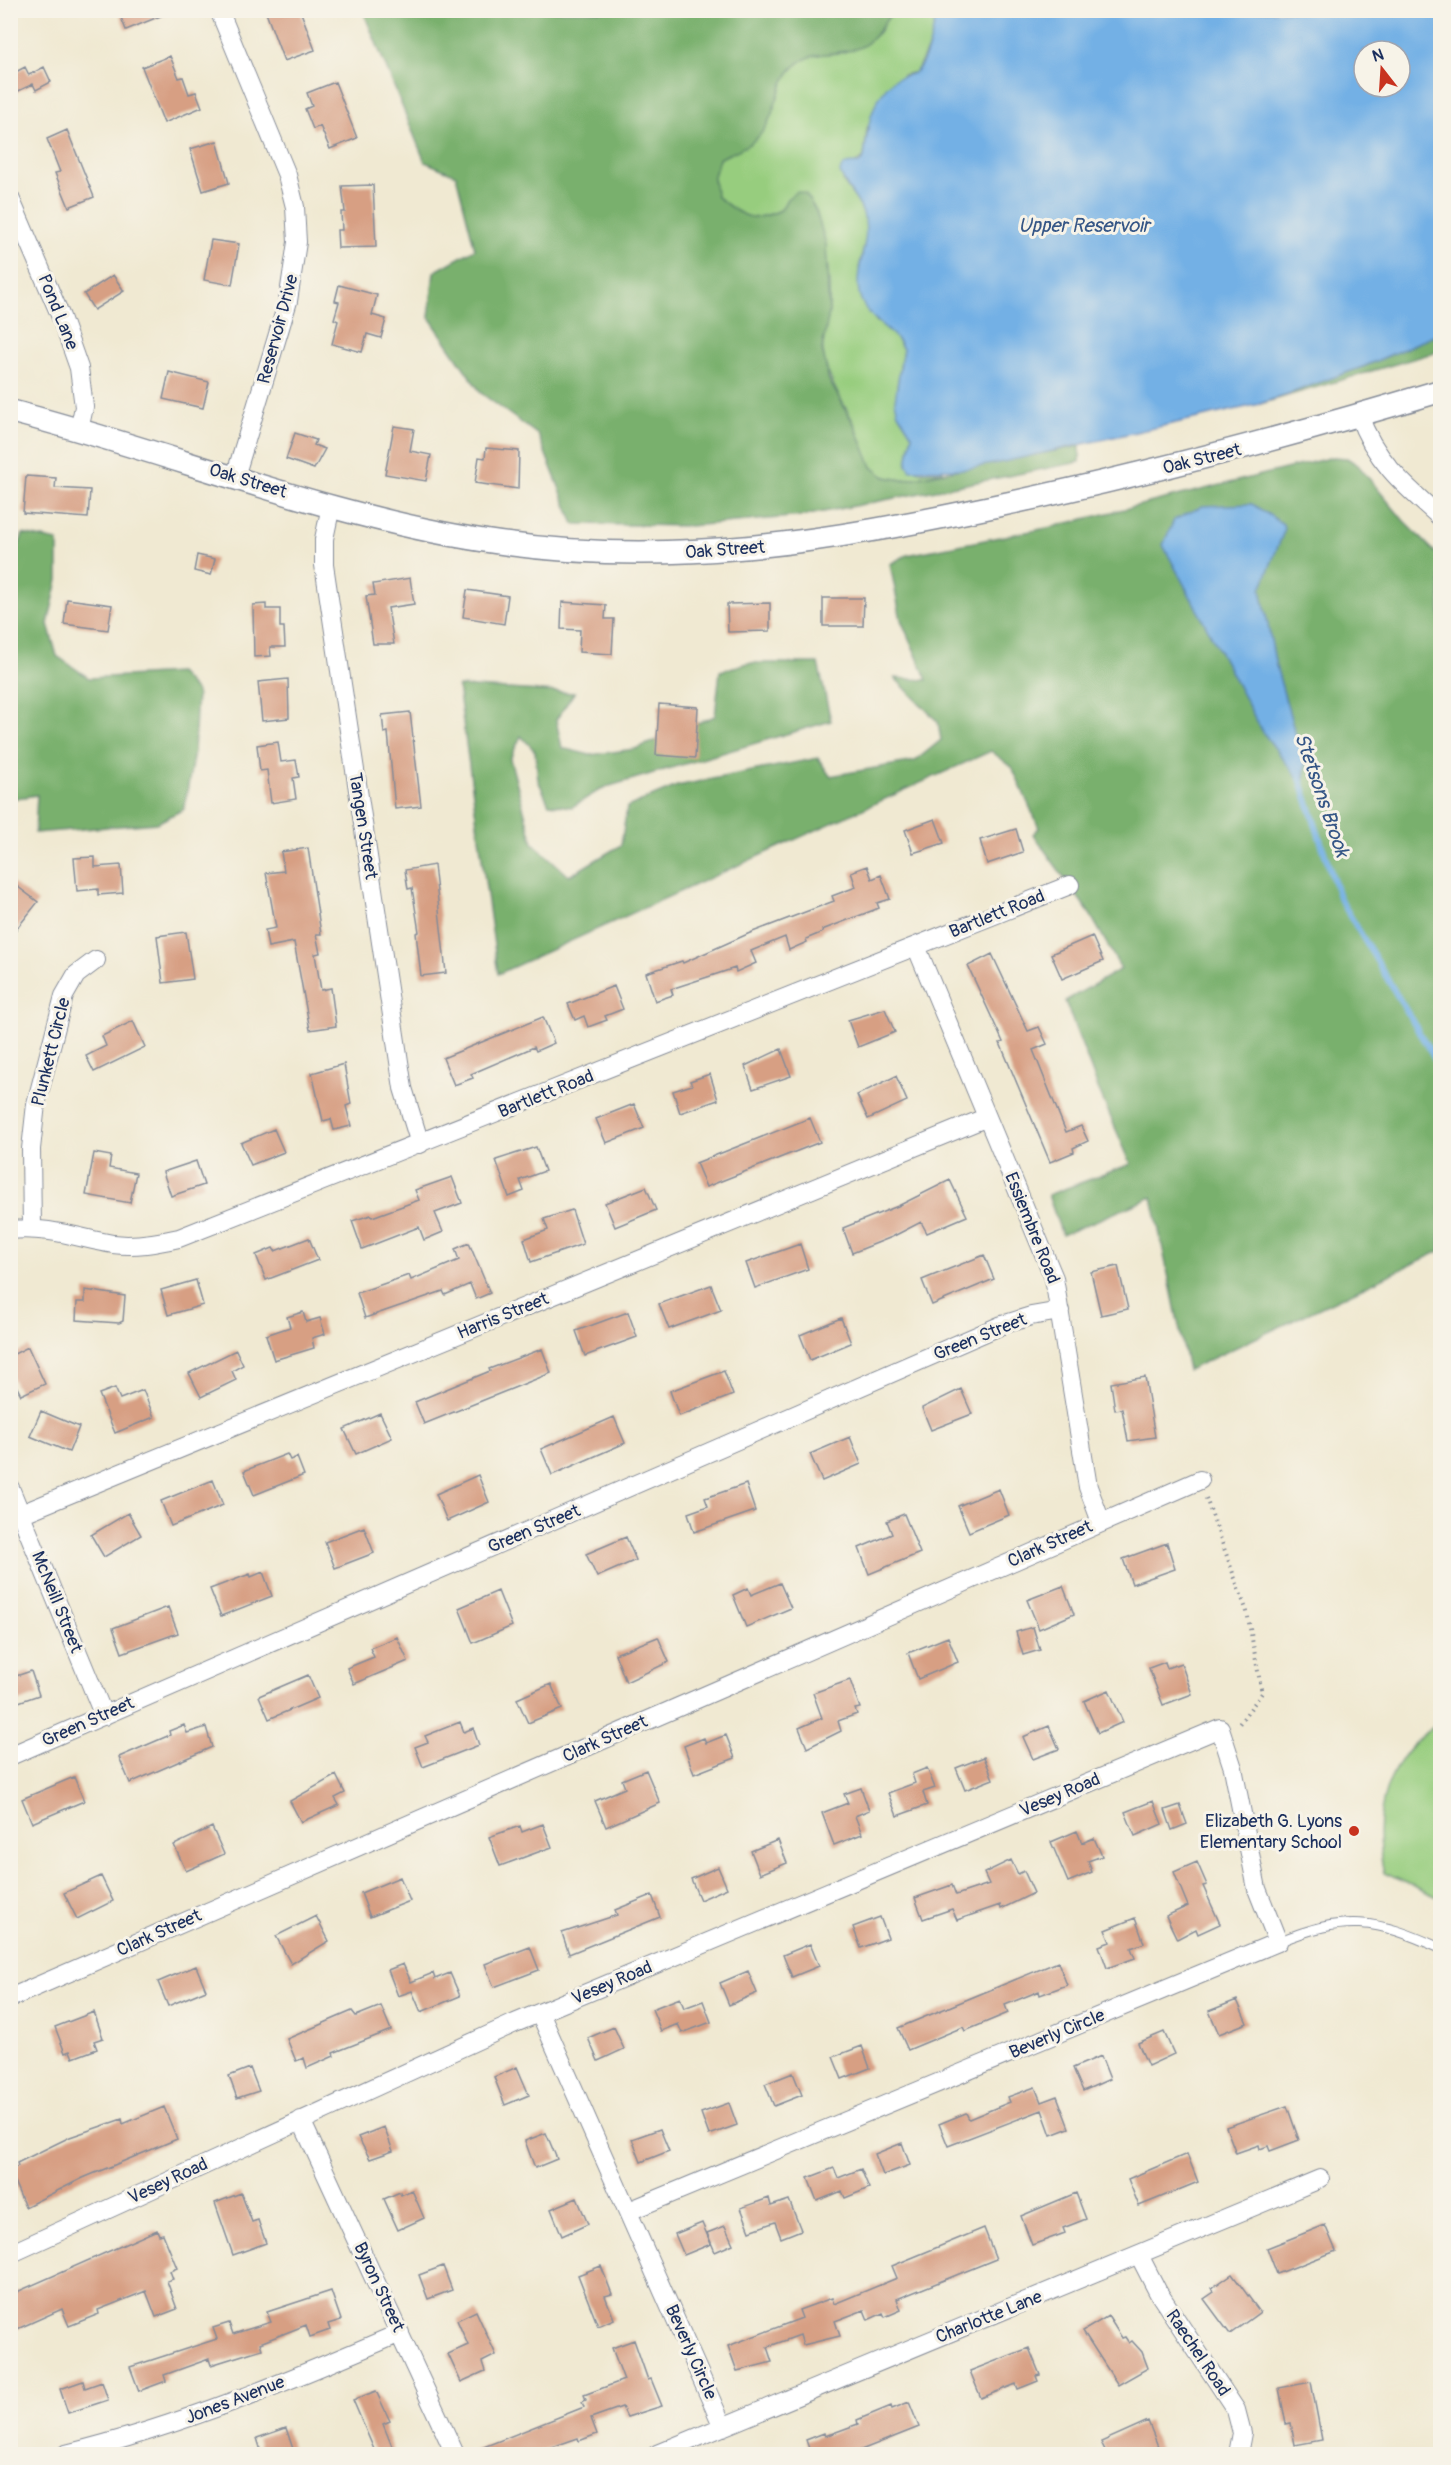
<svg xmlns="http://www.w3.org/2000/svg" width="1451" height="2465" font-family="Pangolin,sans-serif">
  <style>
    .green { fill: #97cd7e; stroke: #597e6e; stroke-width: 1.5 }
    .forest { fill: #79b06d; stroke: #4a7066; stroke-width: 1.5 }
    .water { fill: #73b0e5; stroke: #4770a2; stroke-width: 1.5; fill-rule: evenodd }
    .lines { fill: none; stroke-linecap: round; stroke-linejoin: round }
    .stream { stroke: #73b0e5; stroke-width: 6 }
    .building { fill: #d79f83 }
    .service-casing { stroke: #868c98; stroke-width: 11 }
    .minor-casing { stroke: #868c98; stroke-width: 20 }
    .tertiary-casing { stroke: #868c98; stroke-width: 25 }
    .path { stroke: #868c98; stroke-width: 4; stroke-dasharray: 1.5 4.5; stroke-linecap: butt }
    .service { stroke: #fff; stroke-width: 9 }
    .minor { stroke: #fff; stroke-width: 18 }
    .tertiary { stroke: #fff; stroke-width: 22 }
    .poi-dot { fill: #c8321e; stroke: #f7f3e8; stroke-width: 2 }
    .labels { text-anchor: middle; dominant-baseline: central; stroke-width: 6; stroke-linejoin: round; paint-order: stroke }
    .street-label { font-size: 18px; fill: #1b2f5e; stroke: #f7f3e8 }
    .poi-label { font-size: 18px; fill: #1b2f5e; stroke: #f7f3e8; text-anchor: end }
    .water-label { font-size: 20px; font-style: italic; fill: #355686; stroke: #f7f3e8 }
  </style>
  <rect width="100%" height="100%" fill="#f7f3e8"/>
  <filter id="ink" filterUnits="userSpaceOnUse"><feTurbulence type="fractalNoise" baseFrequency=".0167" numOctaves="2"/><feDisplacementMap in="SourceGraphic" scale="12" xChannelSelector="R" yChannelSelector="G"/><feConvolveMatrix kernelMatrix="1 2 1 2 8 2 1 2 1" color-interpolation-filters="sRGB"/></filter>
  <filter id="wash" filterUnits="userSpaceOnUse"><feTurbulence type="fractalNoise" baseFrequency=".008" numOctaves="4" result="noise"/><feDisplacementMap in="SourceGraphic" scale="24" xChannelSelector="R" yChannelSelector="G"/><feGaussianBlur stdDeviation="1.35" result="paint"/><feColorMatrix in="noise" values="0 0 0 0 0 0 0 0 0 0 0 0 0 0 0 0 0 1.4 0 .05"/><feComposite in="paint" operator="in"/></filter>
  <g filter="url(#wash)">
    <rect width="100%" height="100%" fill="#f0e9d2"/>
    <path class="green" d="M895,11h42l-5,29 -16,32 -13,3 -36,53 -3,30 -10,6 -11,18 17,23 5,13 2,16 -8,34 17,53 16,11 11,17 -6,37 1,27 14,22 -5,29 13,8 24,-1c-22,5 -58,18 -73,-6 -7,-12 -9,-26 -15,-38 -13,-26 -29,-46 -33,-76 -2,-13 5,-27 6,-40 2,-35 -3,-67 -13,-100l-29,-12 -6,11c-30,14 -39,6 -64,-13l-4,-18 6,-20c11,-6 23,-10 33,-17 25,-17 22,-57 43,-76 21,-19 32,-8 52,-15 9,-3 26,-12 32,-19 6,-8 7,-15 16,-21z
      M1440,1723v175l-56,-25c-14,-58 3,-119 56,-150z"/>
    <path class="forest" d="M363,11h532c-14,10 -17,28 -34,36 -23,10 -46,1 -66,19 -21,19 -18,59 -43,76 -9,7 -22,11 -33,17l-6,20 4,18c25,19 34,27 64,13l6,-11 10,-8 9,3 10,17 10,33 3,69 -7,36 7,31 26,46 17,41 13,10 19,3 176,-34v16l-277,54 -114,10 -115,-2 -36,-89 -57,-42 -52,-76 5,-45 41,-23 -19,-74 -31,-13z
      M1440,333v18l-180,53 105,-38z
      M1333,457l14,1 11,7 46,56 36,36v694l-252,119 -36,-173 -90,38 -14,-40 83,-31 -31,-71 -35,-92 56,-32 -31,-55 -57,-80 6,-6 -27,-61 -21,-16 -493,223 -40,-288 116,7 -18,27 6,28 28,7 45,-6 80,-33 5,-45 28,-8h70l13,58 -228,67 -31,19 -23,-3 -11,-24 -3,-29 -14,-15 -11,23 23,84 36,33 52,-31 6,-38 50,-21 141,-28 12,18 85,-15 26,-21 -3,-18 -43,-44 32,2 -26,-60 -11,-56 17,-9 145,-28z
      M23,534l35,7v39l-10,44 9,32 32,22 90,-5 18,19 -3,60 -10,57 -27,14 -122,10 2,-38 -26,4 -1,-229z"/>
    <path class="water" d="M937,11h503v322l-75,33 -105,38 -257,58 -38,7 -54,1 -4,-6 5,-29 -14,-22 -3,-12 8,-52c-9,-20 -32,-27 -41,-47 -12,-27 8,-54 3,-81 -3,-19 -19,-31 -25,-49 4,-11 10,-8 20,-9l4,-5c3,-27 6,-58 29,-77 7,-6 16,-4 22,-9 13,-10 19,-46 22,-61zM1364,51h36v36h-36z
      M1252,504l31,20 1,7 -23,58 15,77 19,67 12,18 -4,34 -41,-54 -99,-186 11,-25 29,-14z"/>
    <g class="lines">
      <path class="stream" d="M1300,778l39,119 97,164 4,19"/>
    </g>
    <g id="blocks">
      <path class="building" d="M118,10h55v1l-47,19z
        M265,10h35l15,40 -31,11z
        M170,56l9,22 4,-1 6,17 7,-2 6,15 -38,16 -22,-56z
        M25,67l4,8 15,-8 7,15 -15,8 -3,-6 -23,11v-20z
        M335,82l22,56 -27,11 -10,-23 -7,3 -8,-20 7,-3 -5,-13z
        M67,130l27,67 -25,10 -14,-34 5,-1 -13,-33z
        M217,141l12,42 -26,8 -13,-42z
        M373,185l3,62 -38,1 -1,-18h5l-1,-18h4l-3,-26z
        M211,240l28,4 -7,41 -28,-5z
        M113,275l11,16 -30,19 -10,-16z
        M339,285l38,10 -5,20 14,4 -5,19 -14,-4 -5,18 -30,-8 6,-23 -4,-2 5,-17 -4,-1z
        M169,372l40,10 -6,26 -40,-9z
        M394,426l20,3 -4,22 21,4 -5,26 -41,-7z
        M295,433l21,7 -2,5 11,4 -11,20 -28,-10z
        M486,448l33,3 -1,38 -43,-6 4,-26 6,1z
        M26,476l30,2 -1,10 35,2 -2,28 -65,-5z
        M197,555l18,4 -4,16 -17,-4z
        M410,578l4,26 -26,4 6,36h-21l-7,-48 9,-1 -2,-11z
        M467,590l41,6 -4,28 -41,-7z
        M823,598h41l-1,28h-40z
        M67,599l45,6 -4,25 -44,-6z
        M562,602l44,3 -1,14h9l-2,35 -33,-2 1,-22 -19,-1z
        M770,603v28l-42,1 -1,-28z
        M266,604v5h14v18h4l1,20h-15l1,9 -17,1 -1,-52z
        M288,679l1,39 -27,3 -4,-39z
        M659,704l39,3 -3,51 -39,-3z
        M410,712l11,94 -26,3 -7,-77 -4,1 -2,-18z
        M278,742l3,20 15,-2 3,17 -6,1 3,21 -25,4 -4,-33 -7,1 -3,-26z
        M935,819l9,24 -31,10 -8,-23z
        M1016,829l7,23 -36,12 -7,-24z
        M308,848l13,86h-5l4,19 -5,1 6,36 10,-2 5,38 -26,4 -16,-88 -26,5 -3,-17 11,-2 -10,-55 18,-2 -3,-19z
        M95,857v10l26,-2 2,28 -25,2v-6l-21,2 -3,-33z
        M434,865l12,108 -25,3 -5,-43 3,-1 -7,-44 -4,1 -3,-19z
        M867,866l5,13 9,-4 9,24 -13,4 2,5 -57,22 1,2 -17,7 1,3 -18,8 -4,-13 -34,14 5,12 -20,9 -1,-4 -64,21 2,6 -18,6 -9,-28 36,-12 1,2 67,-30 84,-32 -2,-5 24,-9 -5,-15z
        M10,881l28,21 -28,35z
        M186,932l7,47 -30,4 -6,-47z
        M1092,936l11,25 -41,18 -11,-25z
        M992,954l36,77 11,-4 8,17 -14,6 33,82 15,-6 7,15 -15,7 1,4 -24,10 -50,-119 3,-1 -35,-76z
        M614,986l9,23 -18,7 2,4 -19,7 -4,-11 -9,4 -7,-16z
        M885,1009l10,23 -37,15 -10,-27z
        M543,1017l11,26 -18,8 -2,-4 -63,27 2,4 -19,7 -11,-27z
        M133,1021l12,26 -51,25 -8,-16 20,-10 -4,-10z
        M781,1049l10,27 -38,13 -8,-23z
        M344,1064l7,40 -5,2 5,20 -17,4 -3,-11 -8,2 -11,-48z
        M710,1074l8,26 -38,13 -7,-22 19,-6 -2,-4z
        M896,1076l11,25 -39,18 -11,-24z
        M634,1104l10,24 -38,15 -10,-24z
        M810,1118l10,24 -114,45 -10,-24z
        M274,1129l10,23 -33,13 -10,-22z
        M536,1147l9,24 -25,9 4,11 -15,6 -13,-37z
        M94,1153l17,3 -2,12 27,5 -6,30 -44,-8z
        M196,1161l8,24 -33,11 -8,-24z
        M452,1177l10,26 -27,10 8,19 -19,8 -5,-13 -57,22 -10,-28 19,-6 1,2 47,-17 -4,-10z
        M950,1180l17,36 -40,17 -6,-11 -29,15 -40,16 -9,-25 55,-22z
        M646,1187l10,23 -41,17 -10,-24z
        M572,1210l11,34 -52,18 -7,-23 24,-9 -4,-11z
        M309,1238l9,22 -52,20 -10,-25 17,-7 2,3z
        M469,1243l21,50 -14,6 -6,-15 -25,11 -2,-4 -78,27 -8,-25 52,-18 2,5 48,-20 -4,-11z
        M800,1244l8,25 -53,19 -9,-25z
        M984,1255l10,24 -62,26 -10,-25z
        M1118,1266l10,43 -27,6 -10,-43z
        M196,1280l7,25 -35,10 -7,-25z
        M711,1285l10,25 -52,19 -10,-25z
        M85,1290l40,6 -2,25 -4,2 -43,-3 1,-18h8z
        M303,1312l3,10 14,-4 5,16 -13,4 2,10 -40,12 -8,-25 24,-8 -3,-10z
        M628,1312l9,25 -52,19 -9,-25z
        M841,1318l10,25 -41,17 -10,-25z
        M28,1347l17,37 -24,11 -11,-21v-18z
        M542,1349l9,24 -127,51 -9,-22 75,-31 -1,-2z
        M236,1350l7,15 -11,6 4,9 -35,17 -12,-24z
        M724,1371l9,24 -54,21 -9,-25z
        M1145,1377l10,60 -27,4 -6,-32 -7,1 -4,-27z
        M115,1388l5,11 23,-9 11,27 -39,16 -16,-39z
        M961,1389l11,25 -41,16 -9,-22z
        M41,1411l38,16 -10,25 -39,-16z
        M380,1413l12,25 -36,16 -12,-25z
        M614,1417l11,26 -73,32 -11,-26z
        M850,1437l11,27 -39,17 -12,-27z
        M287,1454l3,6 7,-3 7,18 -50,20 -10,-24z
        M478,1475l11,27 -42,19 -11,-27z
        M213,1480l10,25 -52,21 -10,-25z
        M746,1484l9,27 -61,21 -6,-19 20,-7 -3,-8z
        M999,1489l10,26 -40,17 -11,-26z
        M128,1513l13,22 -37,22 -13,-22z
        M904,1514l16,39 -51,21 -10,-26 33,-14 -5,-13z
        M364,1527l10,26 -39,15 -10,-26z
        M626,1537l10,23 -39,17 -11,-23z
        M1167,1543l8,26 -43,15 -9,-25z
        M263,1572l9,24 -51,20 -11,-27 40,-15 1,3z
        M780,1583l11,25 -45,19 -13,-32 15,-7 3,7z
        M1063,1586l11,28 -35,15 -12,-29z
        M498,1591l14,35 -39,17 -14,-35z
        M168,1607l10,26 -56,20 -9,-25z
        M1033,1627l7,23 -17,5 -7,-23z
        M397,1637l11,24 -54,23 -7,-16 27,-11 -4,-9z
        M658,1637l11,25 -43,20 -11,-28z
        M948,1637l10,25 -40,17 -10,-26z
        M1165,1662l2,6 14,-5 11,31 -29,11 -14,-37z
        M31,1671l8,24 -29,10v-27z
        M308,1675l10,23 -49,21 -10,-23z
        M850,1680l10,28 -5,1 2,5 -19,7 3,10 -34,17 -8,-20 23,-10 -9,-25z
        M551,1684l11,25 -34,14 -11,-24z
        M1109,1690l14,32 -25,11 -14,-32z
        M460,1722l4,10 9,-4 6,17 -56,22 -8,-20 13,-5 -3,-6z
        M184,1725l3,8 19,-6 6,20 -82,36 -11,-26 51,-22 -1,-4z
        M1049,1726l10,23 -26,10 -10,-22z
        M726,1735l9,23 -41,16 -10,-28 20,-8 2,5z
        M984,1757l9,22 -28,11 -9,-22z
        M927,1768l8,20 -12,4 4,13 -30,11 -9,-23 27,-10 -3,-9z
        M646,1770l14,33 -54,24 -11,-26 30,-13 -3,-8z
        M336,1775l9,18 -10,5 4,7 -38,17 -11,-21z
        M74,1777l10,24 -52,22 -10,-24z
        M861,1788l8,22 -14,6 7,18 -28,11 -12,-32 26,-10 -4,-9z
        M1153,1801l9,23 -27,12 -10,-24z
        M1180,1805l7,19 -15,6 -7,-20z
        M543,1824l9,23 -52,19 -11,-29 31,-11 2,6z
        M212,1827l12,27 -38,17 -12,-26z
        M1077,1831l5,12 12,-5 8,18 -14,5 4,11 -24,10 -17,-40z
        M778,1840l9,23 -27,11 -9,-23z
        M1011,1860l7,14 6,-3 10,22 -33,16 -1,-4 -43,15 -5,-11 -29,10 -8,-21 37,-13 4,10 33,-11 -5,-11z
        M1197,1862l10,23 -4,1 17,38 -22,10 -2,-5 -19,10 -11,-23 22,-10 -14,-34z
        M718,1867l9,21 -27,12 -9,-21z
        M101,1876l12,25 -36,18 -13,-26z
        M400,1877l10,24 -40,16 -9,-24z
        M652,1895l8,22 -91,37 -7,-21 55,-18 -2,-5z
        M316,1916l13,25 -38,23 -15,-28z
        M880,1917l8,21 -27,10 -8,-21z
        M1135,1918l9,25 -13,5 4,10 -28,10 -8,-22 11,-4 -5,-12z
        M810,1944l9,22 -27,11 -9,-22z
        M530,1947l9,23 -45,17 -9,-23z
        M1058,1962l9,23 -27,10 -1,-4 -34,14 3,8 -43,18 -2,-4 -55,23 -10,-22z
        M403,1964l8,18 22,-9 2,6 15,-6 10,23 -39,16 -9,-21 -14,5 -10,-26z
        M196,1966l10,24 -38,16 -10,-24z
        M748,1971l9,22 -28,12 -9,-22z
        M680,1998l4,10 19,-7 8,21 -29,11 -4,-9 -17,7 -9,-22z
        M1237,2000l10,23 -28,11 -10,-23z
        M381,2006l10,24 -58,23 1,3 -27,12 -3,-10 -8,3 -9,-22 65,-28 4,5z
        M94,2012l9,26 -9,3 3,8 -24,9 -3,-7 -5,2 -10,-26z
        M614,2027l10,22 -26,12 -10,-23z
        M1164,2032l10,22 -26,12 -10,-23z
        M862,2046l8,22 -28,11 -9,-22z
        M1101,2056l9,23 -27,12 -10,-23z
        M517,2067l12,28 -24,10 -11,-28z
        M250,2068l9,23 -22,7 -8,-22z
        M793,2073l9,22 -28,11 -9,-22z
        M1035,2087l6,15 16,-6 12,32 -18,7 -9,-25 -94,36 -9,-22 27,-11 3,6 41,-17 -2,-5z
        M729,2103l8,22 -28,10 -8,-22z
        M1287,2106l12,34 -29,11 -2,-5 -8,3 -1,-4 -23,8 -10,-26z
        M164,2107l13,32 -94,39 -58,29 -15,-35v-3l8,-3 -1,-3 53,-26 52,-18 1,5z
        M384,2127l9,24 -23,8 -12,-22z
        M660,2129l9,22 -28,11 -9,-23z
        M546,2133l11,26 -22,9 -10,-27z
        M902,2143l8,22 -27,10 -8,-21z
        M1187,2154l11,28 -59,24 -11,-27z
        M834,2168l4,10 23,-9 8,19 -24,10 -3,-7 -25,10 -9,-23z
        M412,2190l12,28 -26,12 -14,-31 16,-7 1,3z
        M241,2193l11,29 6,-2 8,23 -33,12 -18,-52z
        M1076,2193l10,26 -23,9 2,5 -33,12 -11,-29z
        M577,2198l11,26 -26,12 -11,-27z
        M769,2198l2,8 18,-6 12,30 -20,8 -6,-16 -25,9 -9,-23z
        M702,2223l9,21 -27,11 -9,-21z
        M1325,2225l11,26 -59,23 -10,-26z
        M725,2226l8,18 -18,8 -8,-19z
        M984,2228l12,31 -99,40 4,11 -16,7 -2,-4 -15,7 -4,-10 -29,11 5,15 -37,9 -3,-10 -33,12 5,15 -35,9 -9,-25 74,-28 -3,-8 33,-12 2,6 63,-26 -5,-12z
        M157,2230l2,5 4,-1 14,34 -7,3 3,8 -6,2 10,28 -21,8 -10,-26 -48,19 1,4 -30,12 -7,-17 -47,21 -5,-10v-25z
        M443,2266l9,24 -24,9 -9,-24z
        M601,2266l11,28 -7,2 9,23 -16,7 -20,-51z
        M1232,2274l28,38 -30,22 -26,-35 10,-7 -2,-4z
        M331,2291l10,29 -13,4 2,6 -20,7 -4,-12 -46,18 2,6 -51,16 -2,-6 -45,16 2,6 -27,10 -9,-24 87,-28 -4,-11 16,-5 4,11 38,-12 -4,-10z
        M476,2311l20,44 -14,7 3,9 -24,11 -13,-28 20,-9 -11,-25z
        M1108,2316l14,22 3,-1 4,6 3,-2 10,11 6,16 -30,17 -35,-54z
        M634,2340l14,40 3,-1 11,27 -35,11 -5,-10 -31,11 6,16 -18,7 -1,-3 -46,16h-66l118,-47 -2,-5 4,-2 -2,-5 40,-15 -12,-32z
        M1029,2348l11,27 -4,1 2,5 -20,8 -2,-5 -35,14 -11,-27z
        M83,2381l2,7 17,-6 6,18 -40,13 -8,-24z
        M1311,2382l11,58 -27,5 -4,-22 -5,1 -7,-36z
        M376,2391l14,30 -7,3 12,30h-19l-23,-54z
        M909,2402l10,25 -68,27h-40l-5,-14 18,-7 1,3 33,-12 -1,-4 34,-14 1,3z
        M1148,2421l13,33h-54l-6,-12z
        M286,2428l7,21 -16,5h-15l-5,-16z"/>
    </g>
  </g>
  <g filter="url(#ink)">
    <use href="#blocks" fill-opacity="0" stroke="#868c98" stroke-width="1.5"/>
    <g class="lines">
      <g class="service-casing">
        <path id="service" d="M1278,1942c67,-28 98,-23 162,6"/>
      </g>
      <g class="minor-casing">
        <path id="minor" d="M219,10l68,165 8,32 2,35 -9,59 -53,176
          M10,198l51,119 18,51 5,39 -5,23
          M1359,415c15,45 47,72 81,102
          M331,506l-7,33v26l79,523 17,56
          M916,946l138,332 34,209 13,35
          M32,1229l-1,-80 5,-45 28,-108 12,-21 20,-15
          M10,1230c36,-4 69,8 103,14 22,3 44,-1 66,-6l891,-353
          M10,1488l94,228
          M21,1514l964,-396
          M10,1756l992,-431 29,-9 29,-5
          M10,1998l1190,-518
          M540,2013l183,414
          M301,2120l154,334
          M10,2254l505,-231 705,-295 13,40 24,121 21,53 -649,269
          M1139,2255l19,37 78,118 6,23 -4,21
          M66,2454c115,-28 225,-74 334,-121
          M657,2454l663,-275"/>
      </g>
      <g class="tertiary-casing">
        <path id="tertiary" d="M10,411c160,41 314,105 477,130 182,28 340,1 518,-37 147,-31 292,-70 435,-113"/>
      </g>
      <path class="path" d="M1206,1498l41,114 15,81 -23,31"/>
      <use href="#service" class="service"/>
      <use href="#minor" class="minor"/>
      <use href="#tertiary" class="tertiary"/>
    </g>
  </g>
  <circle class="poi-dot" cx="1354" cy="1831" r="6"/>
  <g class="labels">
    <g class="street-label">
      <text transform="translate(58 312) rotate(68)">Pond Lane</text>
      <text transform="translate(278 329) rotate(-75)">Reservoir Drive</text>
      <text transform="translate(1202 459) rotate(-14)">Oak Street</text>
      <text transform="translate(248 481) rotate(17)">Oak Street</text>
      <text transform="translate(725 550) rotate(-4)">Oak Street</text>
      <text transform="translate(363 826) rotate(81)">Tangen Street</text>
      <text transform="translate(997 914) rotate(-22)">Bartlett Road</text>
      <text transform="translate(51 1052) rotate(-76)">Plunkett Circle</text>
      <text transform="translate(546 1094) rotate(-22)">Bartlett Road</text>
      <text transform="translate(1032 1228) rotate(68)">Essiembre Road</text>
      <text transform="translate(503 1316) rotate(-22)">Harris Street</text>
      <text transform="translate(980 1337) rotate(-22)">Green Street</text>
      <text transform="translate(534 1529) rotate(-23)">Green Street</text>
      <text transform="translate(1050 1544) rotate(-24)">Clark Street</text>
      <text transform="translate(57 1602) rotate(68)">McNeill Street</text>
      <text transform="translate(88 1722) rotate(-24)">Green Street</text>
      <text transform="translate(605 1739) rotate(-24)">Clark Street</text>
      <text transform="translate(1060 1795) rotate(-23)">Vesey Road</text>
      <text transform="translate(159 1933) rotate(-24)">Clark Street</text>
      <text transform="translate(612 1983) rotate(-23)">Vesey Road</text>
      <text transform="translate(1057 2034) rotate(-23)">Beverly Circle</text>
      <text transform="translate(168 2181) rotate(-25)">Vesey Road</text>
      <text transform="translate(379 2287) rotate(65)">Byron Street</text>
      <text transform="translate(989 2317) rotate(-22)">Charlotte Lane</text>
      <text transform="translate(691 2352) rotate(66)">Beverly Circle</text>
      <text transform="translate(1198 2353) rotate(56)">Raechel Road</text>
      <text transform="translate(235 2400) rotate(-21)">Jones Avenue</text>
    </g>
    <g class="poi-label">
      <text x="1342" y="1821">Elizabeth G. Lyons<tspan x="1342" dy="21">Elementary School</tspan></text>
    </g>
    <g class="water-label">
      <text x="1084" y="225">Upper Reservoir</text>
      <text transform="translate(1322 795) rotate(71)">Stetsons Brook</text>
    </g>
  </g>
  <rect width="1451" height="2465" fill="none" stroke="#f7f3e8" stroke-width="36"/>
  <g transform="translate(1382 69) rotate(343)"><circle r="28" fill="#f7f3e8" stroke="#9fa5b1" stroke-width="1.5"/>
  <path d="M0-4.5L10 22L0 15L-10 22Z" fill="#c8321e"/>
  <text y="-9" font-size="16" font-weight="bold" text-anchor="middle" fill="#1b2f5e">N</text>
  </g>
</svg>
